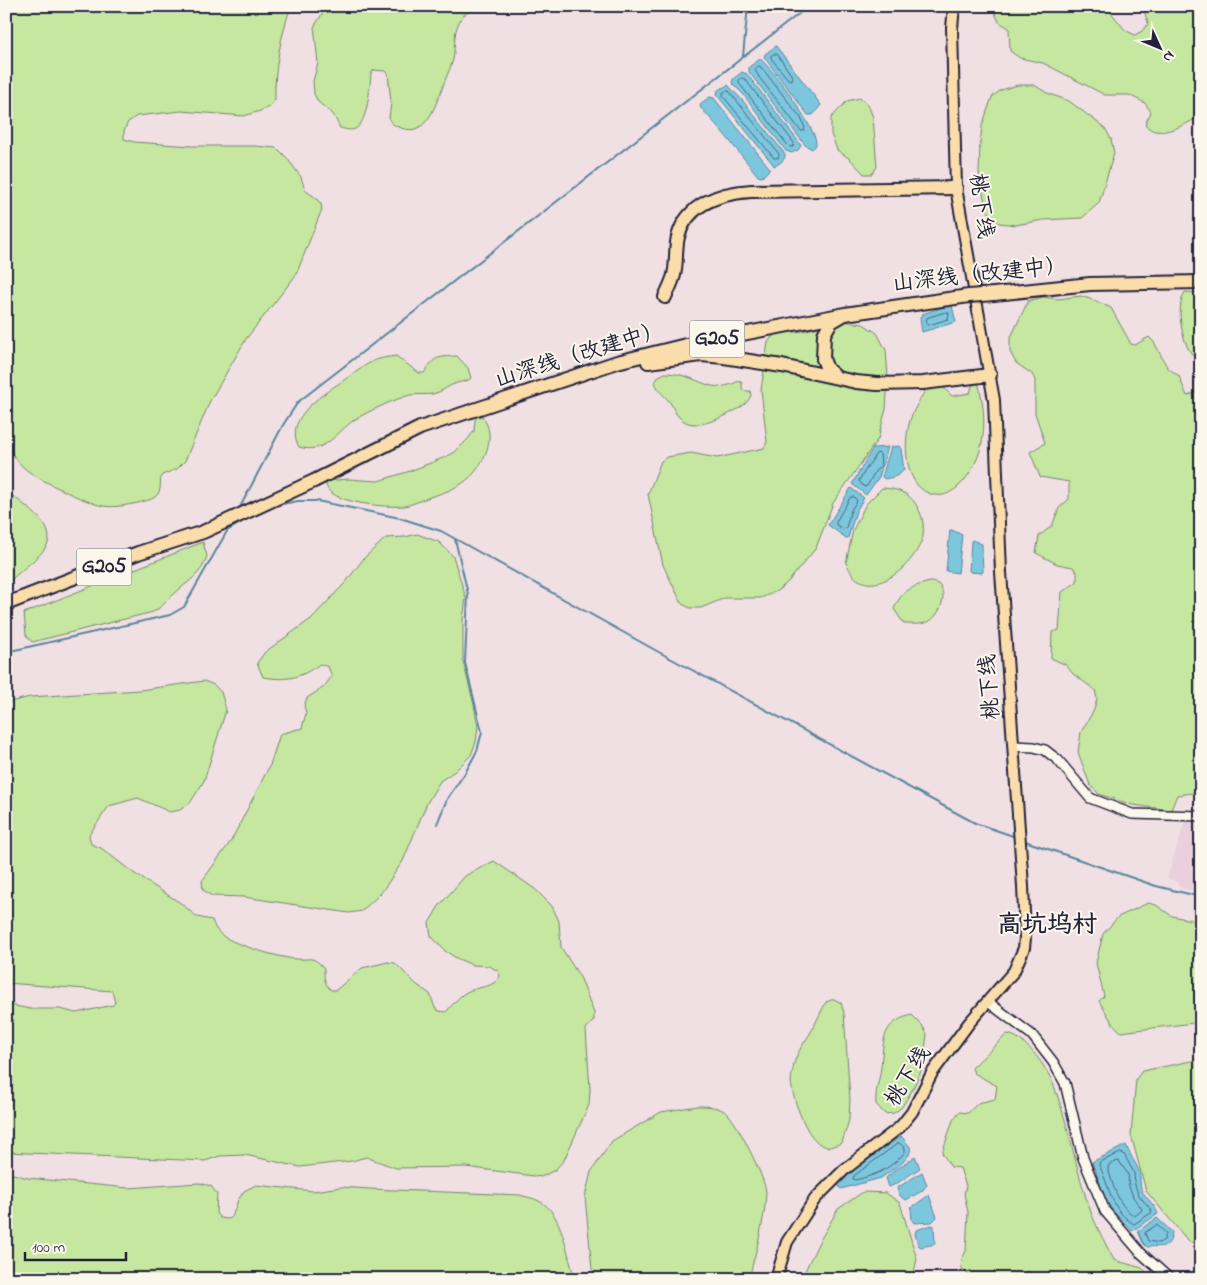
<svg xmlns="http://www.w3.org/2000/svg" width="1207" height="1285" font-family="'Indie Flower','LXGW WenKai TC',sans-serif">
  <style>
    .built { fill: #ead0dd }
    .green { fill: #c5e7a0; stroke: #74846e }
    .water { fill: #7dc7de; stroke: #59859d }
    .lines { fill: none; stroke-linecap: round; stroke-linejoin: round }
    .shore { stroke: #46647c; stroke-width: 1 }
    .stream { stroke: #59859d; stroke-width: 2 }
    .minor-casing { stroke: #22223b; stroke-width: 12 }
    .major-casing { stroke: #22223b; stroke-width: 14 }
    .highway-casing { stroke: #22223b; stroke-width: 16 }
    .minor { stroke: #fbf7ec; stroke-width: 9 }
    .major { stroke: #fbddab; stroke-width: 10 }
    .highway { stroke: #fbddab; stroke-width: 12 }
    .highway-bridge-casing { stroke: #22223b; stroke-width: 16; stroke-linecap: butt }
    .highway-bridge { stroke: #fbddab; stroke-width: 12 }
    .labels { text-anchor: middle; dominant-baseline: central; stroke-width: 4; stroke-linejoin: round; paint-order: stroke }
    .shield { fill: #fbf7ec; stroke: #636270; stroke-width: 1 }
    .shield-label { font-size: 21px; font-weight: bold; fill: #22223b }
    .street-label { font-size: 22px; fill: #22223b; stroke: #fbf7ec }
    .quarter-label { font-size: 25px; font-weight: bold; fill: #22223b; stroke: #fbf7ec }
  </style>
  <rect width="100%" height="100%" fill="#f1e0e3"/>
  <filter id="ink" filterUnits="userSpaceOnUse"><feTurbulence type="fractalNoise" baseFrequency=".02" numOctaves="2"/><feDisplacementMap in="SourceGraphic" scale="10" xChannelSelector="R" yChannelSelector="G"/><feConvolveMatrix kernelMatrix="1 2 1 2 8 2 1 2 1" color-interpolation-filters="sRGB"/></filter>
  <g filter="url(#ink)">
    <path class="built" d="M1198,820l3,1v72l-22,-6 -1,-4 -11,-5 18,-57z"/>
    <path class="green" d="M6,6h285c-10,30 -17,62 -16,94l-6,7 -9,4 -16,5 -63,-5 -44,5 -9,6 -4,9v8l10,3 57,4h64l22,2 10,10 14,19 4,13 11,8 5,6 1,5 -26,66 -50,64 -36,62 -25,60 -8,8 -15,6c-3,6 0,13 -4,19 -4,6 -14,7 -20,9 -11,2 -24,5 -35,3 -16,-3 -69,-28 -80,-39 -6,-6 -11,-14 -17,-21z
      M327,6h172c-13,1 -26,0 -36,10 -11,13 -7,29 -10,44 -3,10 -8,19 -11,29 -10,25 -19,54 -51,34l-2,-5 2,-15 -3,-30 -2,-2 -12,-1 -3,3c-1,13 -3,50 -16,56 -5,2 -10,0 -15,-1l-7,-14 -15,-12 -4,-8 -1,-13 5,-18 -4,-36z
      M992,6h114l19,24 10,5 7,-4 6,-7 -5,-18h58v110c-14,7 -44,26 -56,8l6,-12 -6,-9 -16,-8h-24l-62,-32 -23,-5 -10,-7 -1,-23 -10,-6z
      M1018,85h16l13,8 22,8 36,27 6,11 3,14 -15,50 -17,15 -39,2 -27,5 -17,-2 -7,-6 -6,-9 -7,-35 1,-30 2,-17 10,-29 9,-7z
      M860,98l8,7 5,12 4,50 -5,7h-8l-14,-15 -13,-9 -6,-16v-16l16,-17z
      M1185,292l16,1v73c-3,-7 -8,-9 -12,-16 -8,-14 -13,-44 -4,-58z
      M1081,296l15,5 15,7 20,36 4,1 14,-8 5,5 13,25 12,9 8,20 8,-3v-12l6,-13v424l-24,3 -6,15 -38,-5 -34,-11 -9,-9 -12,-33 3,-20 13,-22 3,-11 -2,-9 -22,-16 -7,-9 -15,-7 1,-26 7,-2 3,-38 15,-10v-10l-4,-5 -16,-3 -21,-11 3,-17 13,-10 7,-18 10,-9v-17l-29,-5 -10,-25 15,-9 -10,-30v-33l-3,-6 -16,-11 -6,-11v-13l18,-38 15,-4 15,2z
      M843,321l20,3 14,9 9,17 2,28 -2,31 -8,30 -45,64 -17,45 -28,34 -11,9 -16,7h-36l-24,10h-11l-8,-4 -19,-39 -15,-71 13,-33 6,-4 24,-4 26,5 47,-10 3,-6 -6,-52 7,-48 8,-10h22z
      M396,356l23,17h5c11,-17 13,-16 33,-17l11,12 3,10c-4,4 -8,3 -14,5 -8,2 -15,9 -24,11 -7,1 -15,0 -23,1 -15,4 -43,17 -56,25 -18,13 -30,35 -55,27 -17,-30 28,-55 48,-69 9,-5 17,-13 26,-17 7,-3 16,-4 23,-5z
      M665,373c5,0 11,1 16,2 24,6 31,19 58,6l3,2v5l2,3h6l1,5c-6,11 -14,13 -24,19 -14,6 -35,16 -48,2 -4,-3 -5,-9 -8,-13 -6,-8 -13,-13 -16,-22l4,-6z
      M978,382c10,37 9,76 -19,104 -7,6 -15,11 -24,9 -30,-5 -32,-48 -26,-71 3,-13 12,-26 19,-38h14l10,10 18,-3 2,-7z
      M477,416h5c9,12 9,24 3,39 -11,26 -29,34 -55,42 -8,3 -17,7 -25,9 -16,2 -81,-3 -79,-23l2,-2 20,-2 30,2 32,-10 33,-13 12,-6 13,-13 6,-8 1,-11z
      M882,488c17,1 29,5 37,22 4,8 5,17 4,26 -5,23 -41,60 -66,43 -5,-3 -8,-11 -11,-16l7,-33 13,-26z
      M6,491c14,11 54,35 40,56 -7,11 -25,23 -35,33l-5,2z
      M417,534l22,8 14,14 13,42 -3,21v42l11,44 4,21 -2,16 -5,13 -16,16 -15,10 -13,22 -24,58 -22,32 -19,18 -13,2 -105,-16 -32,-1 -9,-6 -1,-9 29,-40 39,-76 10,-31 22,-6 4,-15 -2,-7 3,-8 17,-11 8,-11 -4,-9 -8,-3c-20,14 -32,17 -57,13l-6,-14 8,-11 46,-33 35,-37 18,-24 22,-20 19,-1z
      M203,542l4,14c-5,19 -19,25 -33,38 -7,7 -12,13 -21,18l-121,30 -6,-7 -2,-22z
      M930,582c3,0 6,1 8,2 11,10 2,32 -10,38 -7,3 -16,2 -24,2l-10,-15c7,-18 18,-23 36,-27z
      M204,681l10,4 7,7 5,18 -22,71 -14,22 -10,7 -10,2 -32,-14 -29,8 -20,29 2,9 10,4 34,26 47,30 15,13 15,3c2,6 5,12 11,16 10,8 60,23 74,23 15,1 15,-4 27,9 0,9 0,16 7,22h5l26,-22 26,-6 7,1 21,21 14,10 5,14 4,3 7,1c8,-9 14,-18 25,-22 11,-4 22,-2 29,-14l-2,-5 -9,-5 -16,-1 -15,-6 -13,-8 -14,-15 -2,-13 10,-17 26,-30 29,-15 41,28 17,17 7,15 2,26 20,32 13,34v7l-8,9 4,61 -1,15 -25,55 -9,10 -14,7 -75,-10 -70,1 -30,-11 -14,4 -52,6 -55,-12 -25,1 -15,5 -199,-9v-148l24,5h30l16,4 37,-8 2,-2 -3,-12 -106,-8v-280l24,-6 110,-7z
      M1148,903l8,2 16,11 29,6v100l-80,10 -8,-8 -14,-23 5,-5 -8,-33 7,-29 15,-17z
      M834,999l7,4 3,10 6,86 -1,21 -7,23c-6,2 -12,5 -18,3 -17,-5 -31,-47 -33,-63 0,-6 2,-13 3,-19 3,-13 12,-23 18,-34 5,-9 9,-19 14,-28z
      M912,1015l10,10 5,9 -4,32 -10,23 -11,18 -8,6 -9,1 -9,-10c-1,-12 2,-19 4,-30 5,-28 -3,-51 32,-59z
      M1007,1034c18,2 41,35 47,52 16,42 22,87 38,129 6,15 14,30 22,45l28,8 11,11h-118l-6,-8 -29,8h-29l-10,-12 1,-8 4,-8 2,-39 -4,-18 2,-8 -6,-18 -9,-1 -9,-14 11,-33 6,-8 9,1 10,-10 17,-4 2,-13 -23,-13 -2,-5z
      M1201,1059v184l-12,-1 -43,-51 -15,-56 5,-56 6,-8z
      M697,1106c10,0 21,0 30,7 9,7 39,67 39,79 -1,29 -10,58 -17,87h-151l-6,-10 -7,-72 6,-25 21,-31 49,-29z
      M6,1172l22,6 100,10 71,-5 12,3 6,8 -1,19 4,5 8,1 4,-2 6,-17 6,-9 12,-6 57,6 28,-4 29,2 150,6c6,2 14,3 19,6 24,11 28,55 36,78h-569z
      M863,1192l23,1 14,10 17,56 -4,18 -2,2h-110l17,-35 20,-35z"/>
    <path class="water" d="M776,46l45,59 -8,10h-5l-44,-58 1,-3z
      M760,59c12,8 57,71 56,84 0,4 -1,3 -4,6l-7,-4 -56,-73v-5z
      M742,72l5,2 51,67 3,5 -3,4 -6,3 -6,-2 -43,-57 -11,-11 1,-4z
      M728,85l15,16 42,53c1,6 -6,10 -11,12l-2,-3 -55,-68 1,-5z
      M710,97l4,1 54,68 2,3 -8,8 -4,-1 -38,-47 -20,-22 1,-4z
      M950,305l2,1 4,16 -34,10 -2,-14 2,-4z
      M899,446l2,3 3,21c-6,7 -11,7 -19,9l-3,-2 9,-30z
      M888,447l-9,30 -13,18 -14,-11 21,-36z
      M851,488l13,10 -8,13 -8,27h-2l-18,-13z
      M950,530h2l10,5 -4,38 -12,-2z
      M972,540l10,4 1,28 -1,1 -12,-1 -1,-2 2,-29z
      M901,1136l10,12 -2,7 -6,7 -22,16 -40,11 -3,-4 2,-6z
      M1126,1145c3,9 10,18 13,26 2,6 0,13 3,20 5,8 13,14 16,23l-26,17c-9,-10 -20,-19 -26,-31 -6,-13 -8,-26 -14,-38z
      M915,1156l5,12 -24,16 -7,3 -3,-9c6,-7 21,-15 29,-22z
      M922,1172l5,13 -5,6 -16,9c-5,-2 -8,-6 -9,-12z
      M929,1195l8,22 -5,5 -18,1 -2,-3 -1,-12z
      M1157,1218l15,14c-2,20 -13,13 -25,15l-4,-4 -5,-12z
      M932,1225l2,1 1,18 -14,3 -3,-2 -3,-11 1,-4z"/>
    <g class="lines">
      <path class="shore" d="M774,54h3l15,22 -1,4 -3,-1 -17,-21v-2z
        M759,66l2,1 40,51 4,10 -1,3h-3l-42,-54 -4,-7z
        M742,78l3,1 49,64 -1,4h-3l-4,-4 -47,-60v-3z
        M726,91h3l50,63 -1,4h-4l-51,-62v-3z
        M946,312l3,1 -1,6 -19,6 -3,-1 1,-6z
        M877,453l3,1 1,12 -5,4 -9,16 -3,1 -5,-6z
        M851,497h3l3,4 -6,9 -5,18 -3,1 -7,-4v-3z
        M899,1143l6,5v4c-15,17 -28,23 -50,28l-2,-1 1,-3z
        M1121,1153l3,1 10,19 1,12 3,9 14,17 -1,2 -17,11c-24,-14 -24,-38 -35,-59l1,-3z
        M1119,1161l9,13 1,12 4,11 9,12 -1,2 -6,5c-17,-9 -22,-31 -27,-48l1,-3z
        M1157,1225l9,8 -2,7 -5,3 -11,-2 -3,-8z"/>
      <path class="stream" d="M743,56l5,-50
        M277,505l21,-4h19l83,17 41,13 214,119 320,173 41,14
        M238,511l45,-86 15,-23 511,-396
        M227,531l25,-15
        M6,652l164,-37 14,-8 46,-81
        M437,824l10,-25 18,-26 12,-22 5,-19 -17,-69 3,-69 -13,-55
        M1022,840l134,46 45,11"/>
      <g class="minor-casing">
        <path id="minor" d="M1014,746l20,1 11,3 13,10 32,38 42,16 69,2
          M988,1002l44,33 21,27 12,21 18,75 22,53 36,42 29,26"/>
      </g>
      <g class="major-casing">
        <path id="major" d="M776,1279l11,-37 28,-43 29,-29 56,-43 12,-15 20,-39 37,-50 45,-52 10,-23 1,-10 -2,-52 -22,-314 -7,-172 -38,-212 -4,-160 2,-22"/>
      </g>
      <g class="highway-casing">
        <path id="highway" d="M994,294l96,-10 111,-2
          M665,297c3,-7 7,-14 9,-22 3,-12 1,-26 4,-38 9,-34 43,-44 73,-46l205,-3
          M648,362l53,-7 23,2 58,9 74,16 21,2 46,-1 67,-8
          M836,377l-9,-8 -4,-10 1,-25 7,-12 12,-7
          M6,604l132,-51 65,-21 111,-51 106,-53 197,-66 69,-17 159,-31 124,-18"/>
      </g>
      <use href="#minor" class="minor"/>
      <use href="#major" class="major"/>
      <use href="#highway" class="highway"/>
      <g class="highway-bridge-casing">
        <path id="highway-bridge" d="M969,296l25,-2"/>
      </g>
      <use href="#highway-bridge" class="highway-bridge"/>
    </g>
  </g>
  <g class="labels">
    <g class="shield">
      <rect x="689.5" y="320.5" width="55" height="37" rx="4"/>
      <rect x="76.5" y="548.5" width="55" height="37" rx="4"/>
    </g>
    <g class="shield-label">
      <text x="717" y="339">G205</text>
      <text x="104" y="567">G205</text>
    </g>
    <g class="street-label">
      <text transform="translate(980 206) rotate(82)">桃下线</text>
      <text transform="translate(980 276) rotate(-6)">山深线（改建中）</text>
      <text transform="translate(580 356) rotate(-17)">山深线（改建中）</text>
      <text transform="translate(991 687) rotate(-94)">桃下线</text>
      <text transform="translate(909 1077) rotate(-58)">桃下线</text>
    </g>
    <g class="quarter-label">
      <text x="1047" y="926">高坑坞村</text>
    </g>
  </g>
  <rect width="1207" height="1285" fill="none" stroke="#fbf7ec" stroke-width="25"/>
  <rect x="12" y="12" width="1182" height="1260" fill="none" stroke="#22223b" stroke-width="2" filter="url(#ink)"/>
  <g transform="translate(1160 48) rotate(134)" stroke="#fbf7ec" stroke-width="4" paint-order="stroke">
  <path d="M0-4L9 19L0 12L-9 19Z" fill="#22223b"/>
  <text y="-8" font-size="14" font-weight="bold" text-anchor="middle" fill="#22223b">N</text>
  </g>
  <path d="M25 1252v8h101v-8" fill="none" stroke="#22223b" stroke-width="2.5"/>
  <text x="32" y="1252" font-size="15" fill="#22223b" stroke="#fbf7ec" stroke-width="4" paint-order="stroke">100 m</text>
</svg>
